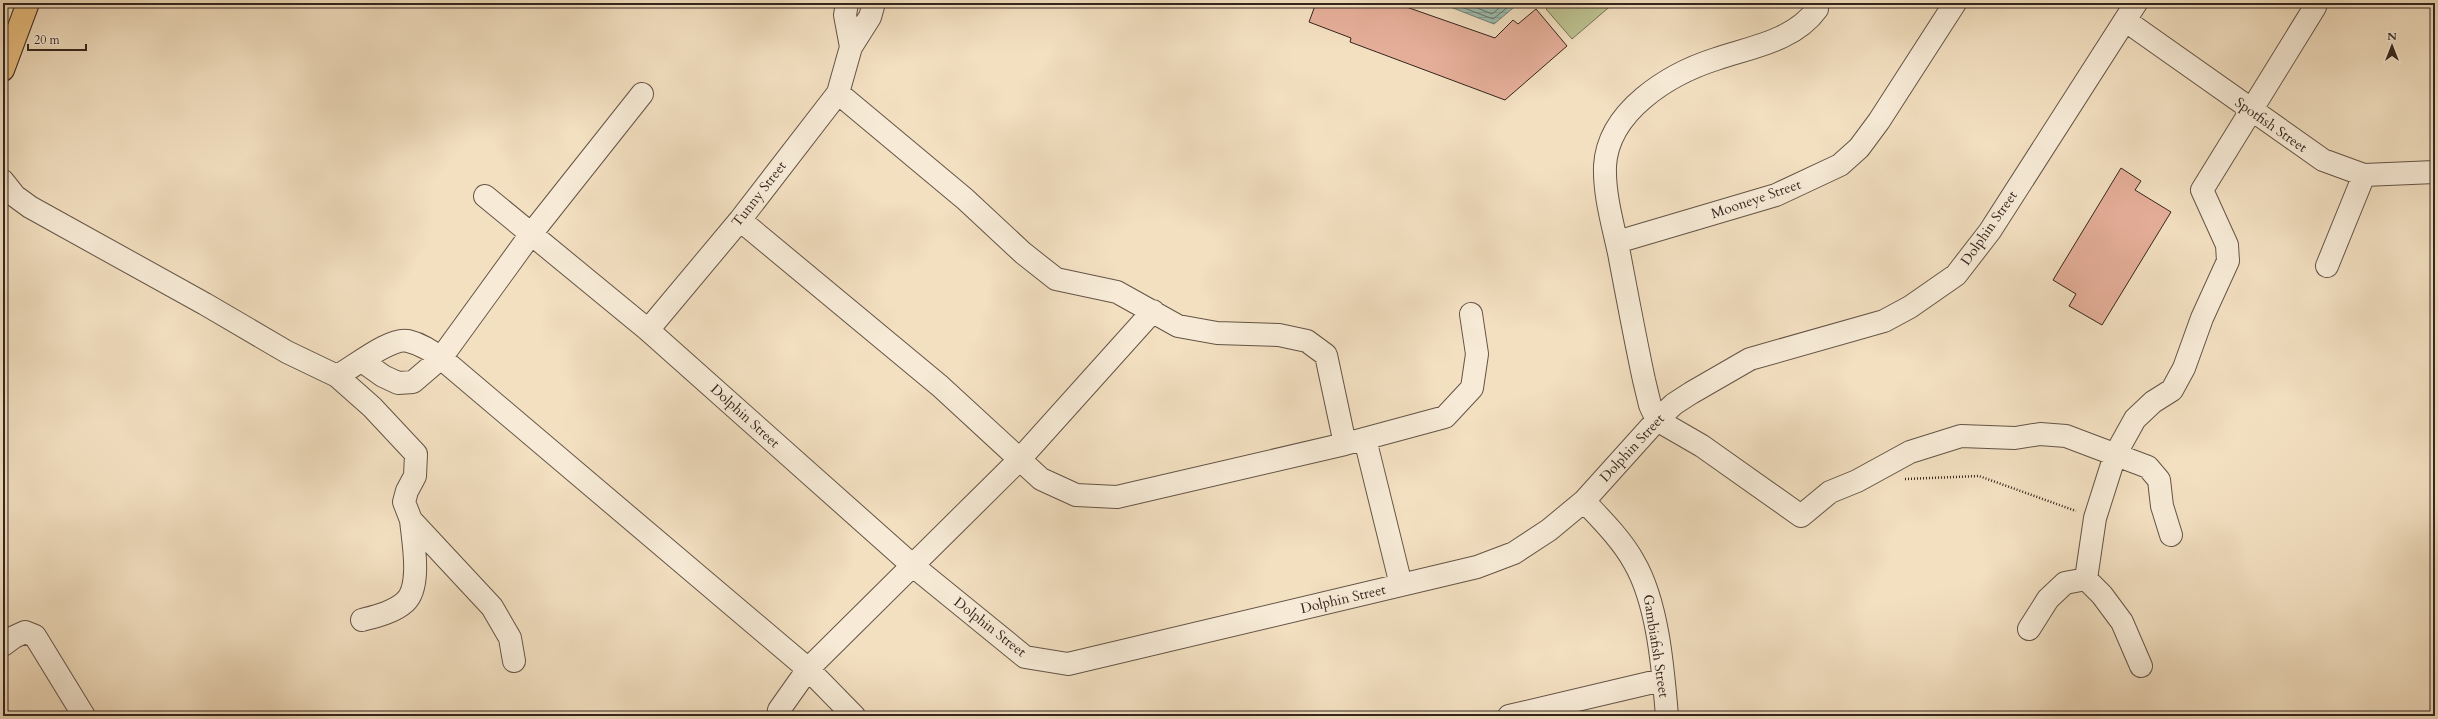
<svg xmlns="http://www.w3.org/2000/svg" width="2438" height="719" font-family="Cardo,serif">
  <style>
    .green { fill: #bdc291; stroke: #787457 }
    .water { fill: url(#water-rules); stroke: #728075 }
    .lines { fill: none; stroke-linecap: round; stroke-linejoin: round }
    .shore { stroke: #687166; stroke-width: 1 }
    .building { fill: #e5ae99; stroke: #34251d }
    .minor-casing { stroke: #645446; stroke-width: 24 }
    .major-casing { stroke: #34251d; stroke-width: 24 }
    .path { stroke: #34251d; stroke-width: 2.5; stroke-dasharray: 1 2; stroke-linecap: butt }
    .minor { stroke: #f7ebd7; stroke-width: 22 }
    .major { stroke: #eac080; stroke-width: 22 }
    .labels { text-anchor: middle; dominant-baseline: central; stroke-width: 3.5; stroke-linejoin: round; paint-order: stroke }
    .street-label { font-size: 14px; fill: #34251d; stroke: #f7ebd7 }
  </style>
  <defs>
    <pattern id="water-rules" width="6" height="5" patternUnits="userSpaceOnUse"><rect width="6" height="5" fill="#9bbdb0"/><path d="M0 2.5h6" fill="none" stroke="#86a297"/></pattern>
  </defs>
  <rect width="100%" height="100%" fill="#f3e0c1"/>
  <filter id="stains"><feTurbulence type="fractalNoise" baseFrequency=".005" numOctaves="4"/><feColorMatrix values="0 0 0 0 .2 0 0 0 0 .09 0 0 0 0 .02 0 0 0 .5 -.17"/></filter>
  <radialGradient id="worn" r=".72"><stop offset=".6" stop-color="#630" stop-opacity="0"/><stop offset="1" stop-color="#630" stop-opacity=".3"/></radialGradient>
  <path class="green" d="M1553,3h61l-42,36 -26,-30z"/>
  <path class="water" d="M1440,3h79l-25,21z"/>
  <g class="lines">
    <path class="shore" d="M1451,3l42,16 20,-16
      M1465,3l27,11 13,-11"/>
  </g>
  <path class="building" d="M1316,3h79l100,35 18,-18 5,4 18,-15 31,37 -62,54 -155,-58 1,-4 -42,-16z
    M2121,168l20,13 -6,9 36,22 -69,113 -33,-19 7,-12 -23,-14z"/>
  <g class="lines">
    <g class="minor-casing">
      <path id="minor" d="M847,3l-2,12 6,32 19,-30 4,-14
        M1817,9c-23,32 -66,38 -101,50 -47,15 -108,52 -111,107 -1,29 8,59 14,87 8,42 16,85 25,127l6,25 7,15 45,26 99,70 29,-24 27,-11 53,-29 51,-16 54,2 25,-4 26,2 82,31 11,13 3,26 9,29
        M2126,21l197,139 41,15 71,-3
        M838,93l127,106 58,54 33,26 61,13 61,34 39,7 62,2 28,6 19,14 19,89
        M3,181l12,15 15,11 175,97 82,48 50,24 35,31 44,47 -1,22 -8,15 -3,11 7,18 81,87 18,31 4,23
        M485,196l163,134 264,235 113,92 43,7 409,-97 37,-14 35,-23 35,-29 73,-81 17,-16 17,-11 59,-34 134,-38 26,-14 46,-32 34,-44 146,-228
        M740,220l200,166 101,93 35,16 41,2 228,-53 100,-27 27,-29 5,-34 -6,-40
        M1617,242l159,-47 64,-30 19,-17 20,-27 76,-118
        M2327,266l37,-91
        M648,330l92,-110 98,-127 13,-46
        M362,361l21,15 15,7 15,-1 28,-24 90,-124 111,-140
        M337,376c17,-9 53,-39 71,-35 13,3 23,10 33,17l367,311 46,47
        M1365,439l36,146
        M1584,501c17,18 38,39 50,61 24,41 29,107 33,154
        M362,620c15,-4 32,-8 43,-18 17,-15 8,-61 6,-82
        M2029,629l19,-30 17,-16 21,-4
        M3,645l11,-8 11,-5 10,4 49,80
        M2141,666l-19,-44 -20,-27 -16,-16 9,-61 20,-63 20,-36 18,-17 19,-12 12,-22 18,-50 26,-57 -1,-16 -25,-55 113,-183
        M778,716l1,-6 29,-41 212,-210 133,-148
        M1509,716l153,-36"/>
    </g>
    <g class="major-casing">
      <path id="major" d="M3,70l25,-67"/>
    </g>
    <path class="path" d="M1905,479l74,-3 97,35"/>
    <use href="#minor" class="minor"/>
    <use href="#major" class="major"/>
  </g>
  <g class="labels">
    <g class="street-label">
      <text transform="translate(2271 125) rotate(35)">Spotfish Street</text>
      <text transform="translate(759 194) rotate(-52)">Tunny Street</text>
      <text transform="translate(1756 199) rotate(-19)">Mooneye Street</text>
      <text transform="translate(1989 228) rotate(-55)">Dolphin Street</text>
      <text transform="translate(745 416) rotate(42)">Dolphin Street</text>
      <text transform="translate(1632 448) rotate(-47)">Dolphin Street</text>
      <text transform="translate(1343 599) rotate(-13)">Dolphin Street</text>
      <text transform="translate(990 627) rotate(38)">Dolphin Street</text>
      <text transform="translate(1656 646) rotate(81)">Gambiafish Street</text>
    </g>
  </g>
  <rect width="2438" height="719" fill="none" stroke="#f3e0c1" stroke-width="16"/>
  <rect x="4" y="4" width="2430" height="711" fill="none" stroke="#34251d" stroke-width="2"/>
  <rect x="8" y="8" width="2422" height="703" fill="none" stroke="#34251d"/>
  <g transform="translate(2392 46)" stroke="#f7ebd7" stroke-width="3" paint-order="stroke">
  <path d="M0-3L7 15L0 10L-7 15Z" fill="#34251d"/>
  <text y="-6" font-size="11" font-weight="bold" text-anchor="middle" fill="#34251d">N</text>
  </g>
  <path d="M28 44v6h58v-6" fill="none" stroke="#34251d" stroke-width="2"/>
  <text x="34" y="44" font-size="12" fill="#34251d" stroke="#f7ebd7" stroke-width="3" paint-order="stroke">20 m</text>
  <rect width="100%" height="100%" filter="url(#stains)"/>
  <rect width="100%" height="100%" fill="url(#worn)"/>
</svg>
